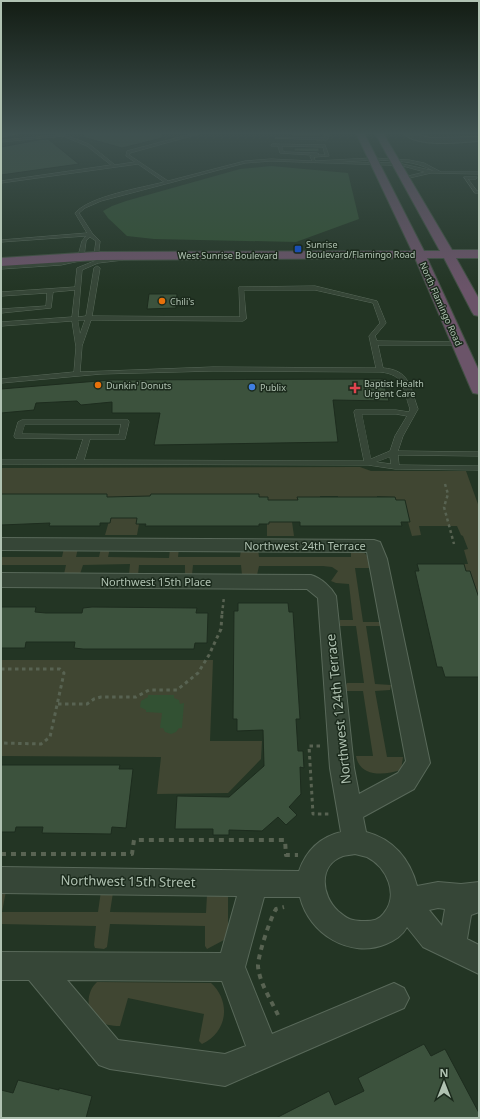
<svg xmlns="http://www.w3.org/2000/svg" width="480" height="1119" font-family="'Noto Sans',sans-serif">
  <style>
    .green { fill: #404632 }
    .water { fill: #325133 }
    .building { fill: #3c523d; stroke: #1d2c1e }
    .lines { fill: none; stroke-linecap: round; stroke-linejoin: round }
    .lane-casing { stroke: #59695a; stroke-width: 1 }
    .street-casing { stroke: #59695a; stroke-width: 2 }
    .highway-casing { stroke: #405042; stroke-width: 2 }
    .path-far2 { stroke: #586352; stroke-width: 2.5; stroke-dasharray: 3 3; stroke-linecap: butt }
    .path-far1 { stroke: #586352; stroke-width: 3; stroke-dasharray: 3.5 3.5; stroke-linecap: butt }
    .path { stroke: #586352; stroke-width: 4; stroke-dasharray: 5 5; stroke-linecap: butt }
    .lane { fill: #364637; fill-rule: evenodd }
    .street { fill: #364637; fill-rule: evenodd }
    .highway { fill: #6b5469; fill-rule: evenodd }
    .transit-dot { fill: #1a4fb4; stroke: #1b2a1c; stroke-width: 1.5 }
    .food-dot { fill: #e8710a; stroke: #1b2a1c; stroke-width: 1.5 }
    .shop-dot { fill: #3f7fe0; stroke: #1b2a1c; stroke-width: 1.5 }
    .health-dot { fill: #e0444e; stroke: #1b2a1c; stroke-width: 1.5 }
    .labels { text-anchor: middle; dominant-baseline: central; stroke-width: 3; stroke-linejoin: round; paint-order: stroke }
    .far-poi-label { font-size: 9px; fill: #b0c2b2; stroke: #1b2a1c; text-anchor: start }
    .far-street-label { font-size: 9px; fill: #b0c2b2; stroke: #1b2a1c }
    .street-label { font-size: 11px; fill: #b0c2b2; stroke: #1b2a1c }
    .near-street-label { font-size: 13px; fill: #b0c2b2; stroke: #1b2a1c }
  </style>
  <rect width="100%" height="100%" fill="#233524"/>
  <path class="green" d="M360,467l11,4h95l13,36v91l-9,-27h-4l-2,-7h4l-4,-14 4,-1 -5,-13 -2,-1 -4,-9h-38l2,9 -9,1 -4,-14 2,-1 -5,-20 -9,-1 -1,-3 -18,-1v2h-4l-1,-1h-17v3h-17v-4h-18v2l-22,-1 -6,25 2,14h-27v-12h2l-2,-27 -116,-3 -12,30 -2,11h-32l11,-38h-9v-3h-48l-1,3 -26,-1 1,-2h-32v-26z
    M64,548h14l-2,9h23l2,-9h9l-2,9 61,1 1,-9 9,-1 -1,9h62l1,-8h17l1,8h92v-7c14,-1 18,6 22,18h-18l8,54h19l-1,4h-15l9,58 16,1 -1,5 -15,1 12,66h16l-2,13c-16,5 -41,8 -45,-14h17l-10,-65h-16l-2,-4 2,-4h17l-8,-57h-16v-6h13l-4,-36 -13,-1 -5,-2 7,-10 -6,-4 -9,-1h-64l-2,9h-15l-1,-10h-48l-1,10h-7v-10h-46l-1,10h-9l1,-11 -47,1 -3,9h-16l2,-9h-64l-1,3v-11h61z
    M1,660h212l-3,81h52l-1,18 -33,34 -71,1 4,-37 -160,-1z
    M114,886l-4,26 96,1 1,-18 21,-1v36l-4,10 -17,9 -2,-3v-20l-95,-2 -3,23 -3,2 -9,-1 -1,-3 2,-19 -95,-2v-37l5,4 -4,21h96l3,-21z
    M97,982l114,1c20,18 17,49 -9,61l-3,-3 5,-27 -76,-16 -8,28c-8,0 -17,-1 -24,-7 -11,-10 -9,-28 1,-37z"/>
  <path class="water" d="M271,166l77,7 11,46 -63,23 -142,-3 -27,-3 -19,-18 -5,-7 9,-5 14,-5 114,-32z
    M148,695h26v3l5,2 1,4 4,-1 -2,25h-3l-3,4 -5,2 -6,-2 -2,-4h-3l2,-15 -16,-1v-2l-6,-3 1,-6 7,-4z"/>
  <path class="building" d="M84,133h78v5l-40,10 -39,-11z
    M291,133h30v3h-29z
    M43,139h5l31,25 -78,11v-28z
    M294,148h25v4l-25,-1z
    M149,294h28l-1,14 -29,1z
    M383,379l6,22 -56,-1 5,42 -184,3 6,-32h-48v-11l-31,3 -4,-4 -41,2 -2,7 -33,3v-24l109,-9z
    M1,494h106v3l43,-1 1,-2h108v3h9v3h30l-1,-3h98l1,3h9l5,22h-9l1,4h-102v-4h-31v2h-10v2h-114l1,-2h-10l1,-6h-26l-1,5h-10v3h-51l1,-3 -49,2z
    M417,564h47l2,7h4l9,27v79h-34l-3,-10h-5l-22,-96h4z
    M238,603h50l1,9h4l7,107h-4l2,32h5l1,17 -4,-1 1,27 -12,13 8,8 -11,10 -8,-8 -16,14 -33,-1v5h-16v-6h-38l2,-33 52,1 35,-31 -1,-36 -26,1v-12h-4l1,-108h4z
    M1,607h35l-1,5 11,1h36l1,-5 9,-1 105,1 -1,5h12l-1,30h-12l-1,6h-111l-9,-1 1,-6h-49l-1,6h-24z
    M1,765h119l-1,4h14l-7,59 -14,-1 -1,7 -69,-1 1,-6h-27l-1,5h-14z
    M424,1044l7,12 14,-7 34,64v5h-203l53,-27 6,14 29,-14 -6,-13z
    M18,1080l41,10v-2l33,8 -6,22h-85v-28l12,3z"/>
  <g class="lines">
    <g class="lane-casing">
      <path id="lane" d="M60,133l29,11 26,21 20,-3 -9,-6 1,-5 68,-18h7l-72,20 -1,2 39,26 77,-20 26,-2 41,2 -2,-5 2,-1 -32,-2 -2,-7h-7l1,-2 53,1 4,11 -15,1 1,4 57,-3 37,2 15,3 17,9h38v2l-48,-1 -26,6 -1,-2 21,-5 -22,-6 -15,-1 -117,-4 -26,2 -144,38 -16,7 -6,5 13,20 8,8 -2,16 -37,8 -60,4v-4l60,-3 33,-7 2,-14 -6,-4 -4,4 -2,15 -3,2 -3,-2 4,-15 4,-5 -85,6v-2l86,-7 -12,-20c15,-17 66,-25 89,-31l-26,-18 -137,19v-2l110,-16 -24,-19 -24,-10 -62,6v-2l59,-5zM282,146l41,1 2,8h-7l1,-1 -2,-1 -32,-1 -2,-1zM372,160c23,1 41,0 62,11l-36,-8 -58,-1z
        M325,133h4l-1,6 -2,1 -51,-2h49z
        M464,177h13l-1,2h-8l9,12h2v2h-4z
        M121,257l3,2 -1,1 -25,3 -16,7 -4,47 8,-1 8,-48 3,-2 3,2 -8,48 148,1 -1,-30 76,-1 62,15 9,22 -11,13 2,5 84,1 1,1 -3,2h-81l5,23c27,2 27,19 35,41l-15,27 -5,15 81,1v4l-81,-1 1,10 80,1v4l-84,-1 -27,-4 -367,-1v-4h75l7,-21 -68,-1 -1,-2 4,-14 4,-2h106l1,2 -4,17h-35l-6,21 280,1 -10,-49 1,-2h41l13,2 1,-3c-7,-20 -5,-35 -30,-37l-167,-1 -112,3 -100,9v-4l73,-7 2,-25 -4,-26 -71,5v-4l71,-5 3,-27 -22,2 -2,16 -50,5v-4l45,-3 1,-13 -46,3v-4l74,-5 2,-19 20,-8zM244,290h71l58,13 7,20 -11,13 7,32 -163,-1 -133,5 2,-26 9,-26 152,1 3,-2zM78,320h7l-5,14zM362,414h34l11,2 -12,20 -5,15 -19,8zM25,424h96l-2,11 -97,-1zM390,457l1,7 -15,-2z"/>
    </g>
    <g class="street-casing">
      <path id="street" d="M1,133h16l-16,4z
        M403,133h8l19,5 49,-1v4c-20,1 -61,7 -76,-8z
        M1,538l373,2 6,2 7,17 43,204 -16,26 -51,28 3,15c27,7 44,27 51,54l21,-4 23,2 18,-2v30l-8,3 -4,24 12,6v29l-56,-27 -16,-20c-5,9 -12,13 -21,17 -36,15 -77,-10 -86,-47h-36l-19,70 27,67 122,-51 10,5 5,10 -5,10 -179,78 -115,-17 -11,-4 -70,-85h-28v-28l220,1 16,-57 -236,-3v-26l298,4c7,-20 21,-34 42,-39l-11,-64 -12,-170 -11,-9 -306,-2v-14l310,2c10,3 20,12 25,21l18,172 5,26 39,-21 8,-12 -39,-209 -366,-2zM355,854c4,1 8,2 12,3 20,10 32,38 17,56 -5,7 -11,8 -19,8 -3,0 -8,0 -12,-1 -6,-1 -10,-5 -15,-9 -17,-16 -20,-46 5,-55 3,-1 8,-1 12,-2zM438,908l7,1 -3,17 -13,-16zM67,980l155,1 24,65 -21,8 -107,-14z"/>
    </g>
    <g class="highway-casing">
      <path id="highway" d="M356,133h8l60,118h16l-65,-118h8l69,117h27v8h-23l23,41v17l-5,-1 -2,-3 -28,-54h-17l52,113v23l-6,-1 -2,-4 -56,-131 -319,2 -95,6v-8l95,-6 316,-1z"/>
    </g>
    <path class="path-far2" d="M445,484l3,10 -4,13 10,37
      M222,614l2,-17"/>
    <path class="path-far1" d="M1,669h59l4,4 -14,64 -9,7 -40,-1
      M58,704h29l7,-5 7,-2h35l13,-7h28l21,-17 11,-18 12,-26 1,-16
      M320,746h-11l4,68h17"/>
    <path class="path" d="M1,854h131l2,-14h151l1,15h12
      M278,1015c-7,-15 -19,-33 -20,-49 0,-11 12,-47 18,-57l8,-2"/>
    <use href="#lane" class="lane"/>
    <use href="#street" class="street"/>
    <use href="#highway" class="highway"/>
  </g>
  <linearGradient id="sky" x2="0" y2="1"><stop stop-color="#131d14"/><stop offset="0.46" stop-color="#3f5150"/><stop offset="1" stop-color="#3f5150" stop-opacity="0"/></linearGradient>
  <rect width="480" height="290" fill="url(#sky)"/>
  <rect class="transit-dot" x="294" y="245" width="8" height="8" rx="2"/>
  <g class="food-dot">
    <circle cx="162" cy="301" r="4"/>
    <circle cx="98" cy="385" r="4"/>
  </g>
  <circle class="shop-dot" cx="252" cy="387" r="4"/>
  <path class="health-dot" d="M353 382h4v4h4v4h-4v4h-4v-4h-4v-4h4z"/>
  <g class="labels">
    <g class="far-poi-label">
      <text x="306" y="244">Sunrise<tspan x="306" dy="10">Boulevard/Flamingo Road</tspan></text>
      <text x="170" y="301">Chili's</text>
      <text x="364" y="383">Baptist Health<tspan x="364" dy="10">Urgent Care</tspan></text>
      <text x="106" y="385">Dunkin' Donuts</text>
      <text x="260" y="387">Publix</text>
    </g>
    <g class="far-street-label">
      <text x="228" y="255">West Sunrise Boulevard</text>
      <text transform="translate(441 304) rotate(66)">North Flamingo Road</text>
    </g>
    <g class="street-label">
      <text x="305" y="545">Northwest 24th Terrace</text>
      <text x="156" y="581">Northwest 15th Place</text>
    </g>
    <g class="near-street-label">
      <text transform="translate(338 709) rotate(-96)">Northwest 124th Terrace</text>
      <text transform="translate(128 881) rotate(1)">Northwest 15th Street</text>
    </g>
  </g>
  <rect width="480" height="1119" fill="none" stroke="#b0c2b2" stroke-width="4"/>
  <g transform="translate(444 1083)" stroke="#1b2a1c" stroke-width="3" paint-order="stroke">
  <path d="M0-3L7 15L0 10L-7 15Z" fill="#b0c2b2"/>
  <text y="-6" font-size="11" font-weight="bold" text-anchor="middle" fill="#b0c2b2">N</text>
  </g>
</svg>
